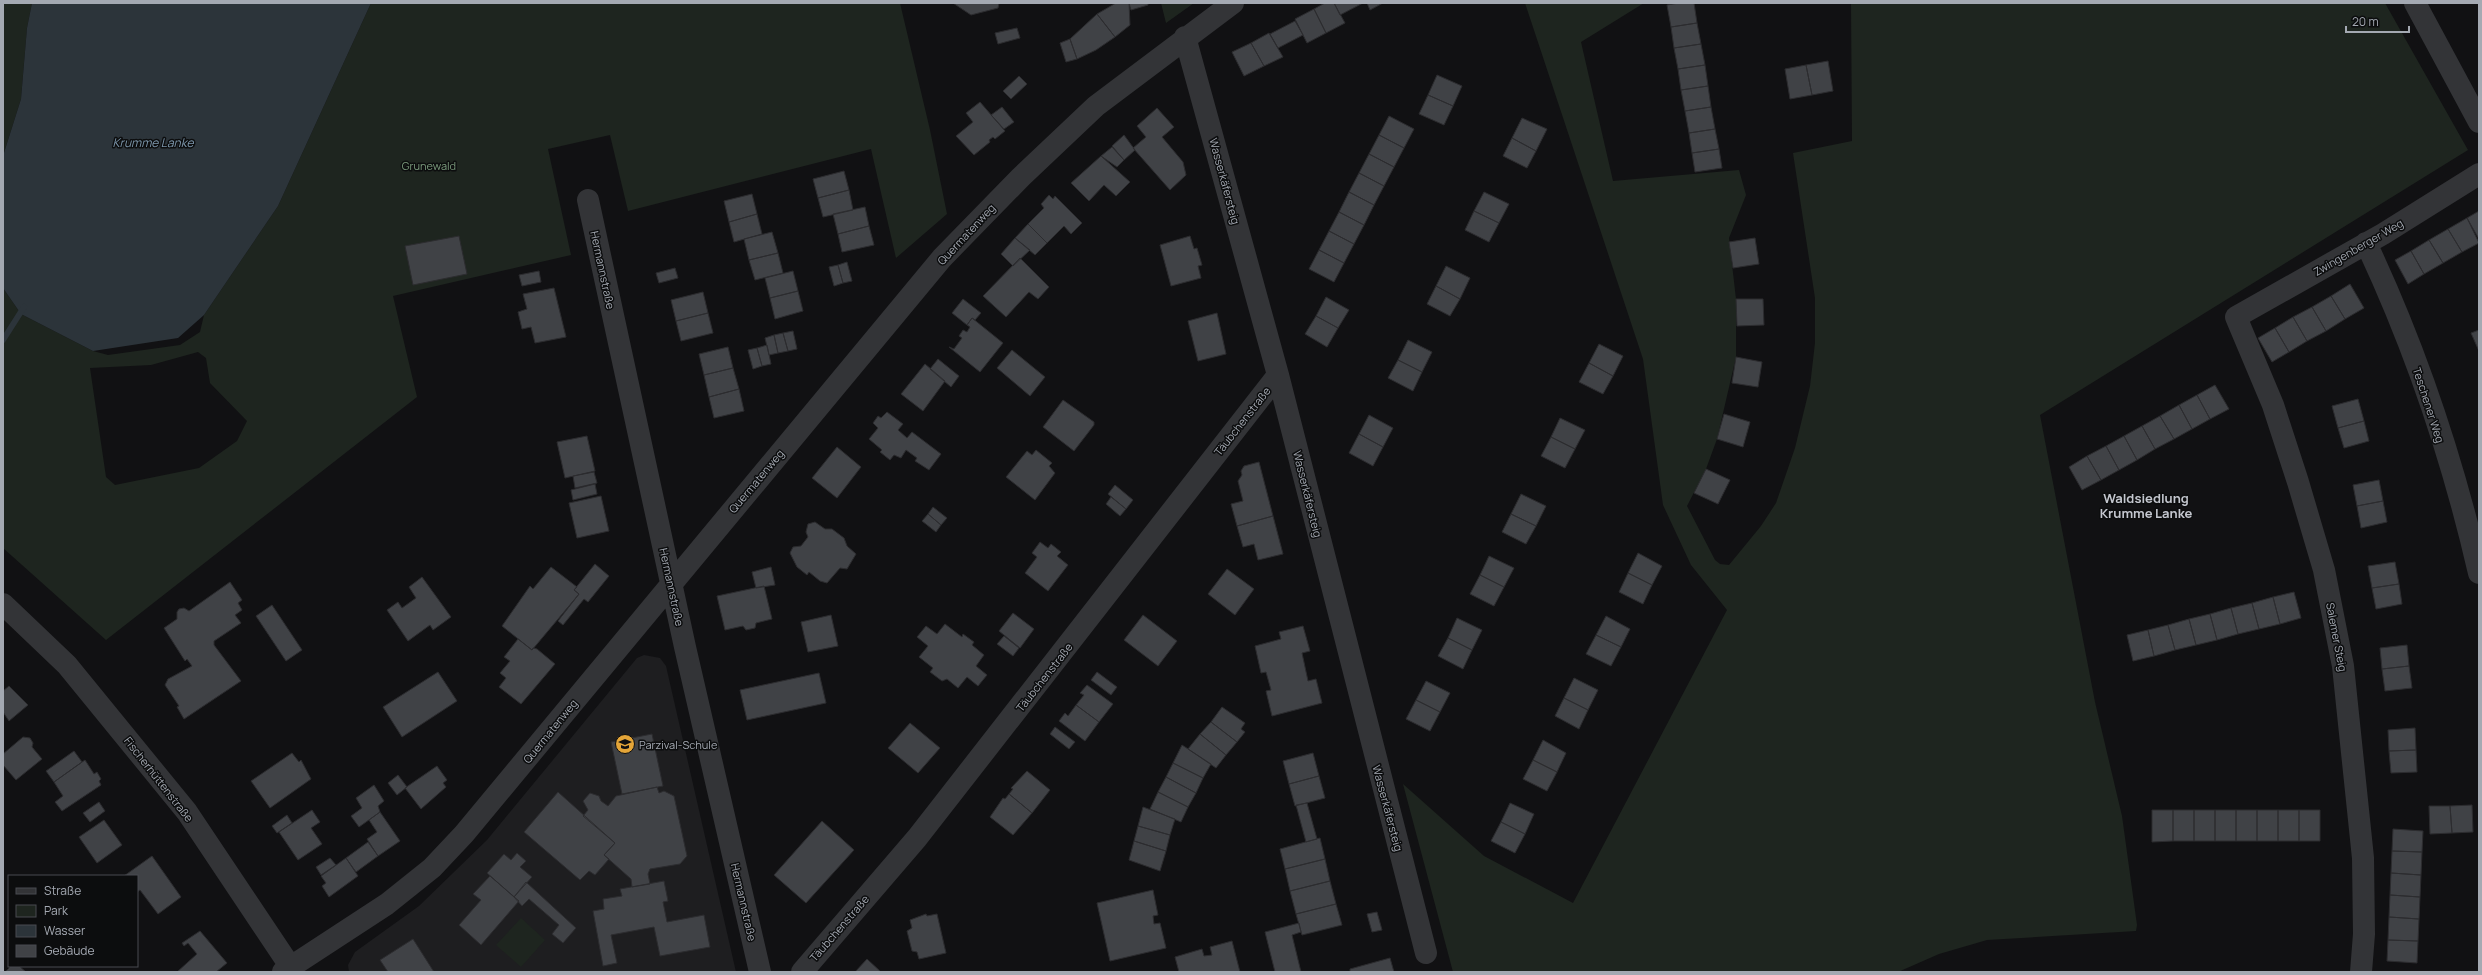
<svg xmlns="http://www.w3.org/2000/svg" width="2482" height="975" font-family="Manrope,sans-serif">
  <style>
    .built { fill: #1e1e20 }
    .green { fill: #1e251f; fill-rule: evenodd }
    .water { fill: #2c343a }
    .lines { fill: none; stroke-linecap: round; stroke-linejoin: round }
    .stream { stroke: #2c343a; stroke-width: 6 }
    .building { fill: #404246; stroke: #2c2c2f }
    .minor { stroke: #333437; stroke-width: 22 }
    .labels { text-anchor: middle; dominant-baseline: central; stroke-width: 3; stroke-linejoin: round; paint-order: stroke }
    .park-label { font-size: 11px; fill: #7c9c7d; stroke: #0c0d0e }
    .street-label { font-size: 11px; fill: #a4a9b2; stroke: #0c0d0e }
    .poi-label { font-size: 11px; fill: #a4a9b2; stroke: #0c0d0e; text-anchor: start }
    .water-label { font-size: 12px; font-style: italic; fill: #7d97ac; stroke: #0c0d0e }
    .quarter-label { font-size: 13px; font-weight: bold; fill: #c4c7cf; stroke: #0c0d0e }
  </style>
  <rect width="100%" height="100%" fill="#111113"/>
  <path class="built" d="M644,655l16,3 6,8 70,306h-387l-1,-7 7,-13 64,-46 68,-66 150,-182z"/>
  <path class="green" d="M3,3h29l-5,25 -6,71 -18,57z
    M371,3h529l30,127 17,84 -51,44 -25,-109 -243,62 -18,-76 -62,14 23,106 -178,41 24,101 -311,243 -103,-92v-260l18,26 72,37 15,4 72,-10 20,-13 4,-17 74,-109zM198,352l8,6 4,25 37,38 -10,20 -38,27 -84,17 -9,-8 -16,-109 61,-3z
    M1161,3h33l-28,20z
    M1525,3h119l-63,39 32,139 126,-11 7,25 -17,43 7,61v58l-19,82 -11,30 -19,37 28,54 5,4 9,1 32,-39 15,-23 19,-55 15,-62 5,-43v-45l-22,-145 59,-12 -1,-138h534l83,147 -428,265 55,287 27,114 15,109 -1,6 -149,9 -48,14 -41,18h-445l-50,-188 81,72 89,47 154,-293 -36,-45 -28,-60 -20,-146z
    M521,918l24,22 -24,27 -25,-22z"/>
  <path class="water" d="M32,3h339l-93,203 -74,109 -26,23 -85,13 -72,-37 -18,-26v-132l18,-57 6,-71z"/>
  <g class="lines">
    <path class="stream" d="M3,340l21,-33"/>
  </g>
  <path class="building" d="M953,3h46l-1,5 -27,7z
    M1129,3l1,22 -15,12 -18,-23 19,-11z
    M1129,3h19v2l-17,5z
    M1325,3h9l11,20 -19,10 -12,-24z
    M1334,3h29l-23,12z
    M1367,3h16l-13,7z
    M1679,3h15l3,20 -26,4 -4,-22z
    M1314,9l12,24 -19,10 -12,-24z
    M1097,14l18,23 -19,13 -19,9 -7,-20z
    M1295,21l8,14 -25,13 -8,-14z
    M1697,23l4,21 -27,4 -3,-21z
    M1017,28l3,10 -22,6 -3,-11z
    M1269,33l14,24 -19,9 -13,-23z
    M1070,39l7,20 -11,3 -6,-19z
    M1251,43l13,23 -20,10 -12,-24z
    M1701,44l4,21 -27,4 -4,-21z
    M1828,61l5,30 -21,4 -6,-30z
    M1705,65l3,21 -27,4 -3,-21z
    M1806,65l6,30 -22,4 -5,-30z
    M1437,75l25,11 -9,20 -25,-11z
    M1019,76l8,8 -16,15 -8,-8z
    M1708,86l3,21 -26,4 -4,-21z
    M1428,95l25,11 -9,19 -25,-11z
    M980,102l25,29 -10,8 -2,-2 -4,3 1,2 -16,13 -18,-19 17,-14 -7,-9z
    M1002,107l12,15 -10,7 -13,-14z
    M1711,107l4,22 -26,4 -4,-22z
    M1157,108l17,19 -12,10 21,25 3,13 -16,15 -37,-42 13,-11 -9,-11z
    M1389,116l25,13 -10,19 -25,-13z
    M1522,118l25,11 -11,22 -24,-13z
    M1715,129l4,20 -27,4 -3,-20z
    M1124,135l11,15 -11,10 -12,-14z
    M1379,135l25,13 -10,19 -25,-13z
    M1512,138l24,13 -9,17 -24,-12z
    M1112,147l12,13 -7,7 -16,-11z
    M1719,149l3,19 -27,4 -3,-19z
    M1369,154l25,13 -10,19 -25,-13z
    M1101,156l29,26 -14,14 -12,-11 -15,16 -18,-18z
    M844,171l5,19 -31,8 -5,-19z
    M1359,173l25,13 -10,19 -25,-13z
    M849,190l4,20 -30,7 -5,-19z
    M1349,192l25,13 -10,20 -25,-13z
    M1484,192l25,12 -10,19 -25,-12z
    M752,194l5,20 -28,8 -5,-21z
    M1049,195l4,4 2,-3 27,27 -11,11 -7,-8 -17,17 -19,-19 16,-16 -3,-4z
    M865,207l4,19 -31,8 -5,-20z
    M1474,211l25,12 -10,19 -24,-12z
    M2479,211v28l-12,-21z
    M1339,212l25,13 -10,19 -25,-13z
    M757,214l5,20 -28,8 -5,-20z
    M2467,218l12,25 -17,9 -14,-23z
    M1028,224l19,19 -12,12 -20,-17z
    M869,226l5,19 -32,7 -4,-18z
    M2448,229l14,23 -19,11 -14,-23z
    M1329,231l25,13 -10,19 -25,-13z
    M772,232l6,21 -29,7 -5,-21z
    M459,236l8,38 -54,11 -8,-39z
    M1190,236l4,13 3,-1 5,17 -4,1 3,12 -30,8 -11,-41z
    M1015,238l15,12 -17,16 -12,-12z
    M1755,238l4,26 -26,4 -4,-26z
    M2429,240l14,23 -19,11 -13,-23z
    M1319,250l25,13 -10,19 -25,-13z
    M2411,251l13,23 -16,10 -13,-24z
    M778,253l5,20 -28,7 -6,-20z
    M1020,258l29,29 -11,12 -9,-7 -23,25 -23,-21z
    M847,262l5,19 -9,2 -5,-18z
    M838,265l5,18 -9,3 -5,-19z
    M1446,266l24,12 -10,21 -24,-13z
    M675,268l3,10 -19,5 -3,-10z
    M539,271l2,11 -19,4 -3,-11z
    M793,271l5,20 -28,7 -5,-20z
    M2350,284l14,24 -19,11 -14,-23z
    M1436,286l24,13 -10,17 -23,-12z
    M554,288l12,49 -31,6 -4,-16 -9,2 -4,-17 9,-3 -4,-15z
    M798,291l5,20 -28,8 -5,-21z
    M703,292l5,21 -32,8 -5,-21z
    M2331,296l14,23 -19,12 -14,-24z
    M1326,297l23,13 -11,18 -22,-12z
    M963,299l18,14 -6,7 -3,-2 -5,7 -15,-12z
    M1736,299h27l1,26 -27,1z
    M2312,307l14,24 -19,10 -14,-24z
    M708,313l5,20 -32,8 -5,-20z
    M1217,313l9,41 -28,7 -10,-40z
    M1316,316l22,12 -11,19 -22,-13z
    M2293,317l14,24 -18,11 -14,-24z
    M972,318l31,25 -23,29 -31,-25 5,2 8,-11 -3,-2 4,-6 4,2 3,-5 -3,-2z
    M2275,328l14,24 -17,10 -14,-24z
    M2479,330v21l-8,-18z
    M793,331l4,18 -9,2 -5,-18z
    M783,333l5,18 -10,2 -4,-18z
    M774,335l4,18 -9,2 -4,-17z
    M1408,340l24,12 -10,20 -24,-12z
    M1599,344l24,12 -10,20 -24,-13z
    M767,345l4,19 -9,2 -5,-18z
    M728,347l5,21 -29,7 -5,-21z
    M757,348l5,18 -9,3 -5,-19z
    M1012,350l33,27 -15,19 -33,-28z
    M1736,357l26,5 -4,25 -26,-4z
    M938,359l21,17 -8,11 -21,-18z
    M1398,360l24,12 -9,19 -25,-13z
    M1589,363l24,13 -10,18 -24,-12z
    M925,364l20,17 -22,30 -22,-17z
    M733,368l6,21 -30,8 -5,-22z
    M2215,385l14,24 -19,10 -13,-24z
    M739,389l5,22 -30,7 -5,-21z
    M2197,395l13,24 -18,10 -13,-24z
    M2358,399l6,22 -26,7 -6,-22z
    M1063,400l31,22v3l-20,26 -31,-24z
    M2179,405l13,24 -18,10 -14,-23z
    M887,412l16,12 -5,6 9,8 5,-6 29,22 -12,16 -14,-9 2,-3 -11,-8 -5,8 -7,-3 -4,5 -10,-8 2,-2 -13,-11 9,-11 -5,-5 5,-7 3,2z
    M1724,414l26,8 -7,25 -26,-8z
    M1369,415l24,13 -10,19 -24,-13z
    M2160,416l14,23 -19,10 -13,-23z
    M1560,418l25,12 -10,19 -24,-12z
    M2364,421l5,20 -25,7 -6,-20z
    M2142,426l13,23 -18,11 -13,-24z
    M1359,434l24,13 -10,19 -24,-13z
    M587,436l8,35 -30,7 -8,-36z
    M2124,436l13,24 -18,10 -13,-24z
    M1551,437l24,12 -10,19 -24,-12z
    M2106,446l13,24 -18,10 -14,-24z
    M837,447l24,20 -24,31 -25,-20z
    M1036,450l16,13 -3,3 6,7 -20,27 -29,-23 21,-26 5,4z
    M2087,456l14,24 -19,10 -13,-23z
    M1259,462l14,54 -36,10 -6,-22 12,-3 -5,-20 4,-6 -1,-4 3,-5z
    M1706,469l24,11 -12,24 -24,-11z
    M594,472l3,11 -22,5 -2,-12z
    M2379,480l4,21 -26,5 -4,-21z
    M595,484l2,10 -24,6 -2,-10z
    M1115,485l18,15 -7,9 -18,-15z
    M1521,494l25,12 -10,20 -25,-12z
    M601,496l8,35 -32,7 -8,-35z
    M1111,497l15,12 -6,7 -14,-12z
    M2383,501l4,21 -26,6 -4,-22z
    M933,507l14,11 -6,7 -13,-11z
    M928,514l13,11 -5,7 -14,-11z
    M1511,514l25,12 -10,18 -24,-12z
    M1273,516l10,38 -25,6 -4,-16 -11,3 -6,-21z
    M815,522l10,7h7l12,9 3,8 9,8 -9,15 -7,-1 -13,15 -7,-2 -11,-9 -2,3 -10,-8 -7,-14 3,-6 8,-1 7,-9 -2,-5 2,-8z
    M1040,542l8,6 3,-4 10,8 -4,4 11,9 -20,26 -23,-18 12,-16 -5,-4z
    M1638,553l24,13 -10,19 -24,-12z
    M1489,556l25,12 -10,19 -24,-12z
    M2395,562l4,22 -27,4 -4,-22z
    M595,564l14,12 -21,26 -4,-3 -21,26 -5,-4 21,-27 -5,-4z
    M551,567l26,20 -3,3 5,4 -47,56 -30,-24 28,-40 3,3z
    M771,567l4,18 -19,3 -4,-16z
    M1227,569l27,20 -19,26 -27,-21z
    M1628,573l24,12 -9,19 -24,-12z
    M1480,575l24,12 -10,19 -24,-12z
    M422,577l29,40 -18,13 -3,-5 -22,16 -21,-31 11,-8 4,6 14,-10 -7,-11z
    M230,582l12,18 -4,3 4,7 -7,5 6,8 -27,18v4l27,36 -57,38 -7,-12 2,-1 -14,-21 3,-6 24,-13 -5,-7 -2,2 -21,-33 13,-9v-7l2,-3 5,-1 5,3z
    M2399,584l3,20 -26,5 -4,-21z
    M764,586l8,33 -16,4 -1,5 -9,2 -3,-4 -18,4 -8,-34z
    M2294,592l7,26 -21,6 -7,-27z
    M2273,597l7,27 -21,5 -7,-26z
    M2252,603l7,26 -21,5 -7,-26z
    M272,605l30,45 -16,11 -30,-45z
    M2231,608l7,26 -21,6 -7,-26z
    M1013,613l21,16 -14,19 -21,-17z
    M2210,614l7,26 -21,5 -7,-26z
    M831,615l7,31 -30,6 -7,-30z
    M1143,615l34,26 -19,25 -34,-26z
    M1606,616l24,13 -9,18 -25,-12z
    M1457,618l25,12 -10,20 -24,-12z
    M2189,619l7,26 -21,5 -7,-25z
    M945,624l17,13 1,-3 11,8 -2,3 12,10 -8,11 11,9 -9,11 -11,-9 -9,11 -11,-9 -5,2 -12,-9 3,-4 -14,-11 9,-11 -11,-9 9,-11 11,8z
    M2168,625l7,25 -21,6 -6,-26z
    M1303,626l7,25 -8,2 6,28 8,-2 6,24 -50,13 -6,-25 5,-1 -5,-18 -5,1 -6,-27 26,-7 -2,-7z
    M2148,630l6,26 -21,5 -6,-26z
    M1596,635l25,12 -10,19 -25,-12z
    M1004,636l15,12 -6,8 -16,-12z
    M1448,638l24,12 -9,19 -25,-13z
    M518,639l14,11 1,-2 4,1 18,15 -34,40 -22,-17 7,-9 -6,-5 10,-12 -6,-4z
    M2407,645l2,21 -27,3 -2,-21z
    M2409,666l3,22 -27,3 -3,-22z
    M438,672l19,29 -55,36 -19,-30z
    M1097,672l20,15 -6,8 -20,-15z
    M819,673l7,30 -79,17 -7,-30z
    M1574,678l24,12 -10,20 -24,-12z
    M1426,681l24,12 -10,19 -24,-12z
    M1087,685l26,19 -14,18 -23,-17 8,-10 -4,-2z
    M9,686l19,19 -19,16 -6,-9v-21z
    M1564,698l24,12 -9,19 -24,-13z
    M1416,700l24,12 -10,19 -24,-12z
    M1076,705l23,17 -14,19 -26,-20 6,-8 3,3z
    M1222,707l23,16 -4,6 4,3 -8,10 -26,-20z
    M1211,722l26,20 -11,13 -26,-21z
    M910,723l30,25 -22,25 -30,-25z
    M1055,727l20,15 -6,7 -19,-15z
    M2415,728l1,22 -27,1 -1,-21z
    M652,734l11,52 -41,8 -11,-52z
    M1200,734l26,21 -10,13 -28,-19z
    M23,737l7,1 3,5 -1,4 10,12 -26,21 -13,-15v-11z
    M1543,740l23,13 -9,19 -24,-12z
    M1182,745l29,19 -8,14 -30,-15z
    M2416,750l1,22 -26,1 -2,-22z
    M74,751l8,11 -28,20 -8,-11z
    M292,753l7,9 2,-2 10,19 -41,29 -19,-27z
    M1313,753l6,23 -30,8 -6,-23z
    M85,760l9,14 3,-2 4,7 -2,2 2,4 -39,26 -7,-9 8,-6 -9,-14z
    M1533,760l24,12 -10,19 -24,-12z
    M1173,763l30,15 -7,15 -30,-16z
    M437,766l10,14 -4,3 3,4 -25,22 -16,-21z
    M1027,771l23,19 -18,23 -23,-19 4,-5 -2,-1z
    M398,775l9,12 -10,8 -9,-12z
    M1319,776l6,22 -30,8 -6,-22z
    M1166,777l30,16 -8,14 -30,-15z
    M374,785l10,16 -6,5 2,6 -21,15 -8,-11 11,-8 -6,-10z
    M657,787l2,6 5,-2 10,5 13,60 -7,8 -30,5 -2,5 2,10 -18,3 -1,-8 -27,-24 11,-12 -32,-27 5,-6 -5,-9 7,-8 9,3 2,5 7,5 8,-10z
    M558,792l57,51 -11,12 5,4 -14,16 -6,-4 -9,9 -56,-48z
    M1158,792l30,15 -7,15 -31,-13z
    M1009,794l23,19 -19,22 -23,-18 13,-19 2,1z
    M99,802l6,9 -15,11 -7,-9z
    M1307,803l10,36 -11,3 -10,-37z
    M1510,803l24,11 -9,20 -24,-12z
    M2472,805l1,27 -21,1 -2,-27z
    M2429,806h21l2,27 -22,1z
    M1143,807l32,12 -5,16 -32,-9z
    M312,810l8,12 -9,6 11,16 -24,16 -19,-28z
    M2152,810h21v31l-21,1z
    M2173,810h21v31h-21z
    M2194,810h21v31h-21z
    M2215,810h21v31h-21z
    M2236,810h21v31h-21z
    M2257,810h21v31h-21z
    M2278,810h21v31h-21z
    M2299,810h21v31h-21z
    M380,812l20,29 -22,15 -11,-17 10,-7 -8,-12z
    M287,815l5,8 -15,10 -5,-7z
    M104,820l18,25 -25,18 -18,-26z
    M822,821l32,29 -48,53 -32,-28z
    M1501,822l24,12 -10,19 -24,-12z
    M1138,826l32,9 -4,16 -32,-10z
    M2393,829l30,2 -1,21 -30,-1z
    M1320,838l5,21 -40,10 -5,-20z
    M1134,841l32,10 -6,20 -31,-11z
    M368,842l10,14 -22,16 -10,-14z
    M2392,851l30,1 -1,23 -30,-2z
    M517,853l9,8 -6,6 12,10 -18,20 -27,-24 17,-19 7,6z
    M152,856l29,41 -23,17 -18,-24 -3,2v-16h-13z
    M330,858l6,7 -15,10 -5,-8z
    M346,858l12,18 -29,21 -7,-11 4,-3 -5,-7z
    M1325,859l5,22 -40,10 -5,-22z
    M2391,873l30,2 -1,22 -30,-2z
    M490,876l29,25 -38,44 -22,-20 22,-25 -8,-6z
    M664,881l4,20 -5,1 4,20 37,-7 6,32 -50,9 -6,-29 -43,8 6,28 -14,3 -10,-55 11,-2 -1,-10 19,-3 -2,-7z
    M1330,881l6,23 -40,10 -6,-23z
    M526,882l50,46 -13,15 -11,-9 7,-9 -30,-26 -7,7 -8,-9z
    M1153,890l5,25 -5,1 1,8 6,-1 6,25 -56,13 -13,-58z
    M2390,895l30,2 -1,22 -30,-2z
    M1336,904l6,21 -40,10 -6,-21z
    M1377,912l5,18 -10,2 -5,-18z
    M926,914l1,2 10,-2 9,39 -27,6 -2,-7 -5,-1 -5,-20 5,-3 -2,-8z
    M2389,917l30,2 -1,22 -30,-1z
    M1299,923l2,9 -9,3 9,37h-26l-10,-40z
    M200,931l27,32 -11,9h-39l20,-18 -9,-11 -4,3 -2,-3z
    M413,939l21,33h-46l-8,-12z
    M2388,940l30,1 -1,22 -30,-2z
    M1232,941l8,31h-61l-4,-15 27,-8 2,7 8,-1 -2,-8z
    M1390,958l4,14h-44v-3z
    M867,959l14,13h-26z
    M11,966h8l7,6h-21z"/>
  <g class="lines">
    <path class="minor" d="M2415,3l64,119
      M1185,37l93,338 148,578
      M588,200l97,447 75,325
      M2366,243c49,104 87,217 113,330
      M3,604l64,61 120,147 107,160
      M283,972l104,-68 45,-36 32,-34 478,-576 79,-81 75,-71 137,-103
      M802,972l115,-134 361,-463
      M2361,972l3,-38 -1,-76 -20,-192 -19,-96 -26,-88 -25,-77 -37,-88 147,-83 96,-60"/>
  </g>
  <defs>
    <g id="school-disc" transform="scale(1)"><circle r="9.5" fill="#e4a538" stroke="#0c0d0e"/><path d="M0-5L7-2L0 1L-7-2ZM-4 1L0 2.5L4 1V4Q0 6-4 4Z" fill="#111"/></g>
  </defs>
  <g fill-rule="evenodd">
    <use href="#school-disc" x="625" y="744"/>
  </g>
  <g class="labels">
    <g class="park-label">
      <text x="429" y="165">Grunewald</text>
    </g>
    <g class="street-label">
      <text transform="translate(1225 181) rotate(75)">Wasserkäfersteig</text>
      <text transform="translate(966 234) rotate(-47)">Quermatenweg</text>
      <text transform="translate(2358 247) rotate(-30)">Zwingenberger Weg</text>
      <text transform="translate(603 270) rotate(78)">Hermannstraße</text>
      <text transform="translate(2429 405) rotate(72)">Teschener Weg</text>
      <text transform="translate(1242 421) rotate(-52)">Täubchenstraße</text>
      <text transform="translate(756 481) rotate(-50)">Quermatenweg</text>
      <text transform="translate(1308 494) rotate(76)">Wasserkäfersteig</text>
      <text transform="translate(672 587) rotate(78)">Hermannstraße</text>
      <text transform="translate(2337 637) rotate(79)">Salemer Steig</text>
      <text transform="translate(1044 677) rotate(-52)">Täubchenstraße</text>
      <text transform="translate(550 731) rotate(-51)">Quermatenweg</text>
      <text transform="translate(159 779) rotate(52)">Fischerhüttenstraße</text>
      <text transform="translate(1388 808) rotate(75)">Wasserkäfersteig</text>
      <text transform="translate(744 902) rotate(77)">Hermannstraße</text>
      <text transform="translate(839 928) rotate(-49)">Täubchenstraße</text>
    </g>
    <g class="poi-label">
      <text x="639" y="744">Parzival-Schule</text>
    </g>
    <g class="water-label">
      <text x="153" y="142">Krumme Lanke</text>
    </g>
    <g class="quarter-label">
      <text x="2146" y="498">Waldsiedlung<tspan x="2146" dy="15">Krumme Lanke</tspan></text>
    </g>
  </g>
  <rect width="2482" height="975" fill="none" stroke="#a4a9b2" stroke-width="8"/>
  <rect x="8" y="875" width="130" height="92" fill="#0c0d0e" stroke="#494b50"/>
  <rect x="16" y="888" width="20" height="6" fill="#333437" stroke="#494b50"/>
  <text x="44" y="895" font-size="12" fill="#a4a9b2">Straße</text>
  <rect x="16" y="905" width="20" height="12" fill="#1e251f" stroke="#494b50"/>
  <text x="44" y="915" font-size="12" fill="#a4a9b2">Park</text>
  <rect x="16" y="925" width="20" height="12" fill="#2c343a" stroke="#494b50"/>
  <text x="44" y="935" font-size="12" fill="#a4a9b2">Wasser</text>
  <rect x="16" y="945" width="20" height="12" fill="#404246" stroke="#494b50"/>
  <text x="44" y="955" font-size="12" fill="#a4a9b2">Gebäude</text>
  <path d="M2346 26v6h63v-6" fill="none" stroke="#a4a9b2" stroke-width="2"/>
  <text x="2352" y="26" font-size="12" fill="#a4a9b2" stroke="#0c0d0e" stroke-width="3" paint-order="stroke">20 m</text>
</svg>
